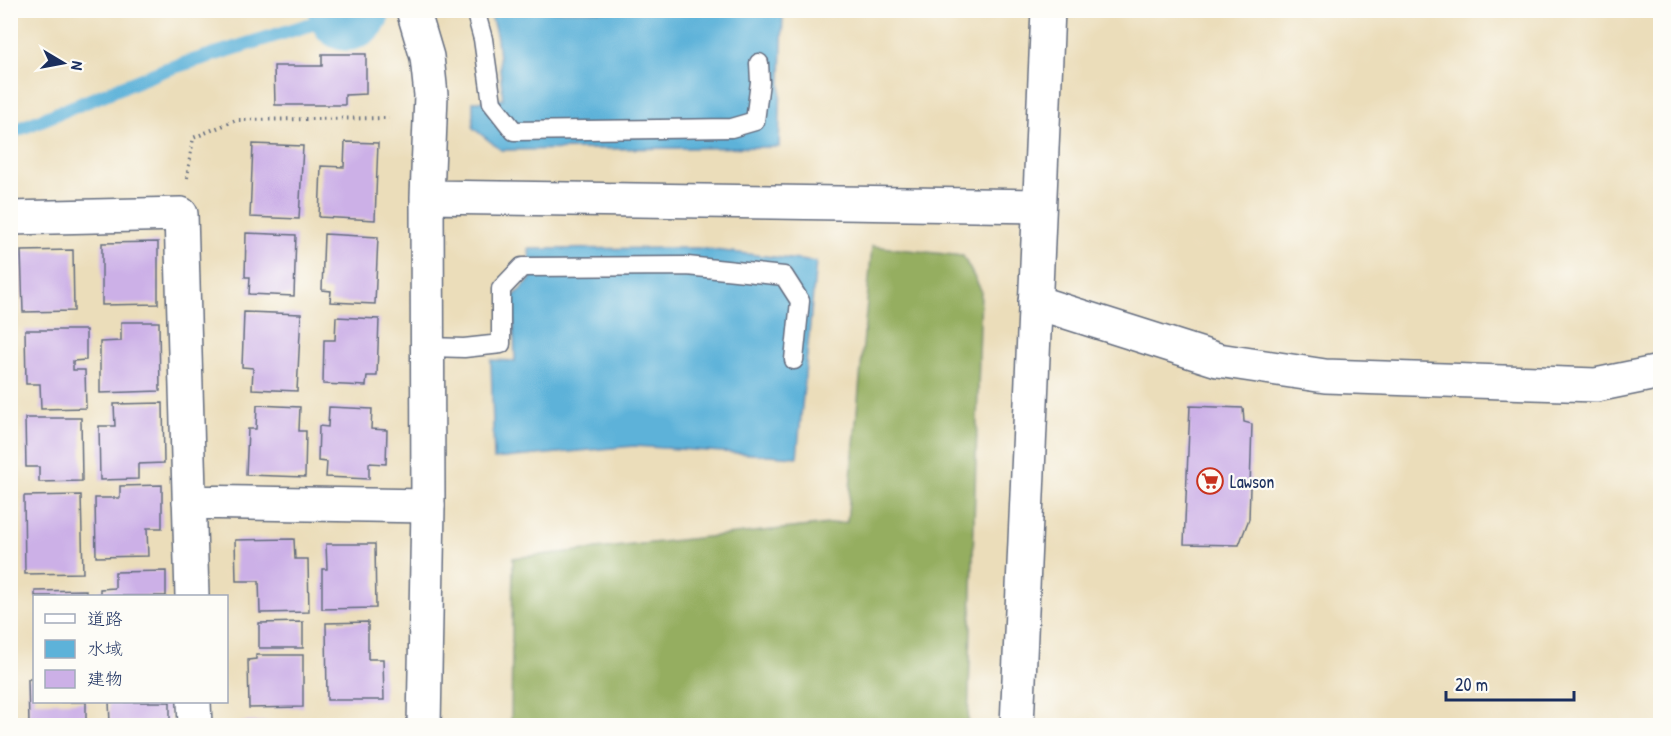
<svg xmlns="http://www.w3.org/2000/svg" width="1671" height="736" font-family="'Patrick Hand','Klee One',sans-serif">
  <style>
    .forest { fill: #95ae60; stroke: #586e5f; stroke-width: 1.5 }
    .water { fill: #5db2d9; stroke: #3c709c; stroke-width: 1.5 }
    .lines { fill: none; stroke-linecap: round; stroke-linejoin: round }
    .stream { stroke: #5db2d9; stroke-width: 14 }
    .river { stroke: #5db2d9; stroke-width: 76 }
    .building { fill: #ccb0e7 }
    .lane-casing { stroke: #646c7e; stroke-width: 21 }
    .street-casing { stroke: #646c7e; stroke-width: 36 }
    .secondary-casing { stroke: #646c7e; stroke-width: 36 }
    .path { stroke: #646c7e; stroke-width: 4; stroke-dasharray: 1.5 4.5; stroke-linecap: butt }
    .lane { stroke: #fff; stroke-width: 18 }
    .street { stroke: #fff; stroke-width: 33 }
    .secondary { stroke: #fff; stroke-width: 33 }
    .labels { text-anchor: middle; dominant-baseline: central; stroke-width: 4.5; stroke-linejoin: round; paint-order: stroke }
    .poi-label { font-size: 18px; fill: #1b2f5e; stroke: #fdfcf7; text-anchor: start }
  </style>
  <rect width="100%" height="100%" fill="#fdfcf7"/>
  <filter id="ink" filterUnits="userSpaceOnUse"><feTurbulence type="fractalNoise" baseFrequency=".0167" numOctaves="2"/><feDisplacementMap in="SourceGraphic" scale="12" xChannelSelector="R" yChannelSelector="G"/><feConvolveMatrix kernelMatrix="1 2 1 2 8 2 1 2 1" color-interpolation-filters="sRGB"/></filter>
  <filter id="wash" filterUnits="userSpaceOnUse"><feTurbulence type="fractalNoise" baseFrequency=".008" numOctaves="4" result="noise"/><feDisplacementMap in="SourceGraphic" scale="24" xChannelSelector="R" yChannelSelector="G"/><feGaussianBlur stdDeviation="1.35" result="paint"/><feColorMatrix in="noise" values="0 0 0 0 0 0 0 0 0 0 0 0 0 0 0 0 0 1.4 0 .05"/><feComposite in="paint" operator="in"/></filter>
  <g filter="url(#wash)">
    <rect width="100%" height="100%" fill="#ebddba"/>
    <path class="forest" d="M872,246l91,10 18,34 -13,435h-457l2,-167 334,-36z"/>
    <path class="water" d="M490,11h293l-4,136 -278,3 -28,-22v-27h19l11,-2 -6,-61z
      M697,248l119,14 -19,195 -163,-11 -140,13 -3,-99 24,1 -2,-64 18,-18 -2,-30z"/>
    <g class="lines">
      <path class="stream" d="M10,131h4l150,-61 183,-57 -1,-3"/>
      <path class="river" d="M347,13l5,-3"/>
    </g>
    <g id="blocks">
      <path class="building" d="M322,54h44v40l-21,1v10h-70l-1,-39h48z
        M345,142l33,1 -3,77 -56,-3 2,-51 23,1z
        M253,144l50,2 -4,73 -49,-2z
        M246,233l50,2 -2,61 -45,-2 1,-17h-5z
        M324,234l54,3 -3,67 -45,-2 1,-11 -9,-1z
        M158,242v62l-56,1v-62z
        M73,250l1,61 -51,1 -2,-61z
        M244,312l57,2 -4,77 -45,-2 1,-21 -11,-1z
        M336,317l43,2 -2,57h-10l-1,10 -43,-2 1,-44h11z
        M121,322h38l1,69 -60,2v-51l21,-1z
        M25,330h61v30l-13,1v9h12l1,38 -45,1 -1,-25h-14z
        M163,403l1,60 -26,1v15l-38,1 -1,-54h16l-1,-22z
        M257,405l43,2 -1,24h7l-1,46 -59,-2 2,-46h8z
        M1190,406l53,2 1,14 8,2 -3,95 -10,26 -55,-1z
        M329,407l43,2 -1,20 16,1 -1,34 -17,-1v16l-43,-2 1,-15 -9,-1 1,-35 9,1z
        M25,418h56l1,63 -43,1v-15h-13z
        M162,485v43h-15l1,28 -52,1 -1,-59h25v-12z
        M81,495l2,78 -58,1 -1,-78z
        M294,539l1,20h13l1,53 -49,1 -1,-32h-23l-1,-41z
        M326,544h49l1,64 -54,1v-40h5z
        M166,571v25h-66v-7l15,-1v-16z
        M86,590v6h-51v-5z
        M303,622v26h-44v-25z
        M368,622v37h15l1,41h-57l-1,-77z
        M256,655h47v52l-54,1 -1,-48 8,-1z
        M28,679h6v23h52v24h-57z
        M109,702h61v20l-60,1z
        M300,721v5h-59v-4z"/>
    </g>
  </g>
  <g filter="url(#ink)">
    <use href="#blocks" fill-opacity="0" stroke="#646c7e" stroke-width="1.5"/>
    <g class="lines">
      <g class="lane-casing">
        <path id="lane" d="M475,10l8,29 9,64 22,28 217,-3 24,-7 5,-39 -1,-19
          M428,347l36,1 37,-4v-55l21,-22 165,-1 97,10 16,25 -6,59"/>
      </g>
      <g class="street-casing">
        <path id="street" d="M10,218l171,-4 11,382
          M1035,302l183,58 107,16 271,9 64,-13
          M189,502l239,4
          M194,702l1,24"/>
      </g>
      <g class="secondary-casing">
        <path id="secondary" d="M413,10l14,47 4,38 -4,102 1,309 -4,220
          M427,197l612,9
          M1017,726l31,-716"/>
      </g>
      <path class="path" d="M187,178l6,-40 43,-18 153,-2"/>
      <use href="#lane" class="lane"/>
      <use href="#street" class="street"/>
      <use href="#secondary" class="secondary"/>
    </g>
  </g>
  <defs>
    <g id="supermarket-ring" transform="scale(1.35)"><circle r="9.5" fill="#fdfcf7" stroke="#c8321e" stroke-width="1.5"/><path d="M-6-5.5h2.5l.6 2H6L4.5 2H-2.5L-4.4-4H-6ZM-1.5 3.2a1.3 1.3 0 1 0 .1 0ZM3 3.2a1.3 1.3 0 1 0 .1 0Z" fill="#c8321e"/></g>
  </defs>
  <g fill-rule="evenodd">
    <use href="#supermarket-ring" x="1210" y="481"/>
  </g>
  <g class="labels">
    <g class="poi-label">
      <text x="1230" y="481">Lawson</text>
    </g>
  </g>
  <rect width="1671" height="736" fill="none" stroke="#fdfcf7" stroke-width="36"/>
  <rect x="33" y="595" width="195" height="108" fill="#fdfcf7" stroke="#a3aaba" stroke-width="1.5"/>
  <rect x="45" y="614" width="30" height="9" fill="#ffffff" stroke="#a3aaba" stroke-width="1.5"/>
  <text x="87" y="625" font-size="18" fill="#1b2f5e">道路</text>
  <rect x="45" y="640" width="30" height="18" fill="#5db2d9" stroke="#a3aaba" stroke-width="1.5"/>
  <text x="87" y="655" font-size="18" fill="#1b2f5e">水域</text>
  <rect x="45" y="670" width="30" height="18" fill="#ccb0e7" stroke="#a3aaba" stroke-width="1.5"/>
  <text x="87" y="685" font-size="18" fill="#1b2f5e">建物</text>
  <g transform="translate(63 63) rotate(100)" stroke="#fdfcf7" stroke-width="4.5" paint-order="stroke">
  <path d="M0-4.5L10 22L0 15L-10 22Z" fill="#1b2f5e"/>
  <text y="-9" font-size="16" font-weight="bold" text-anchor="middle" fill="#1b2f5e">N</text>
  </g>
  <path d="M1446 691v9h128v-9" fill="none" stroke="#1b2f5e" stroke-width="3"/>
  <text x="1455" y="691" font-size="18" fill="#1b2f5e" stroke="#fdfcf7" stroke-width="4.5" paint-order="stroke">20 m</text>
</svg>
